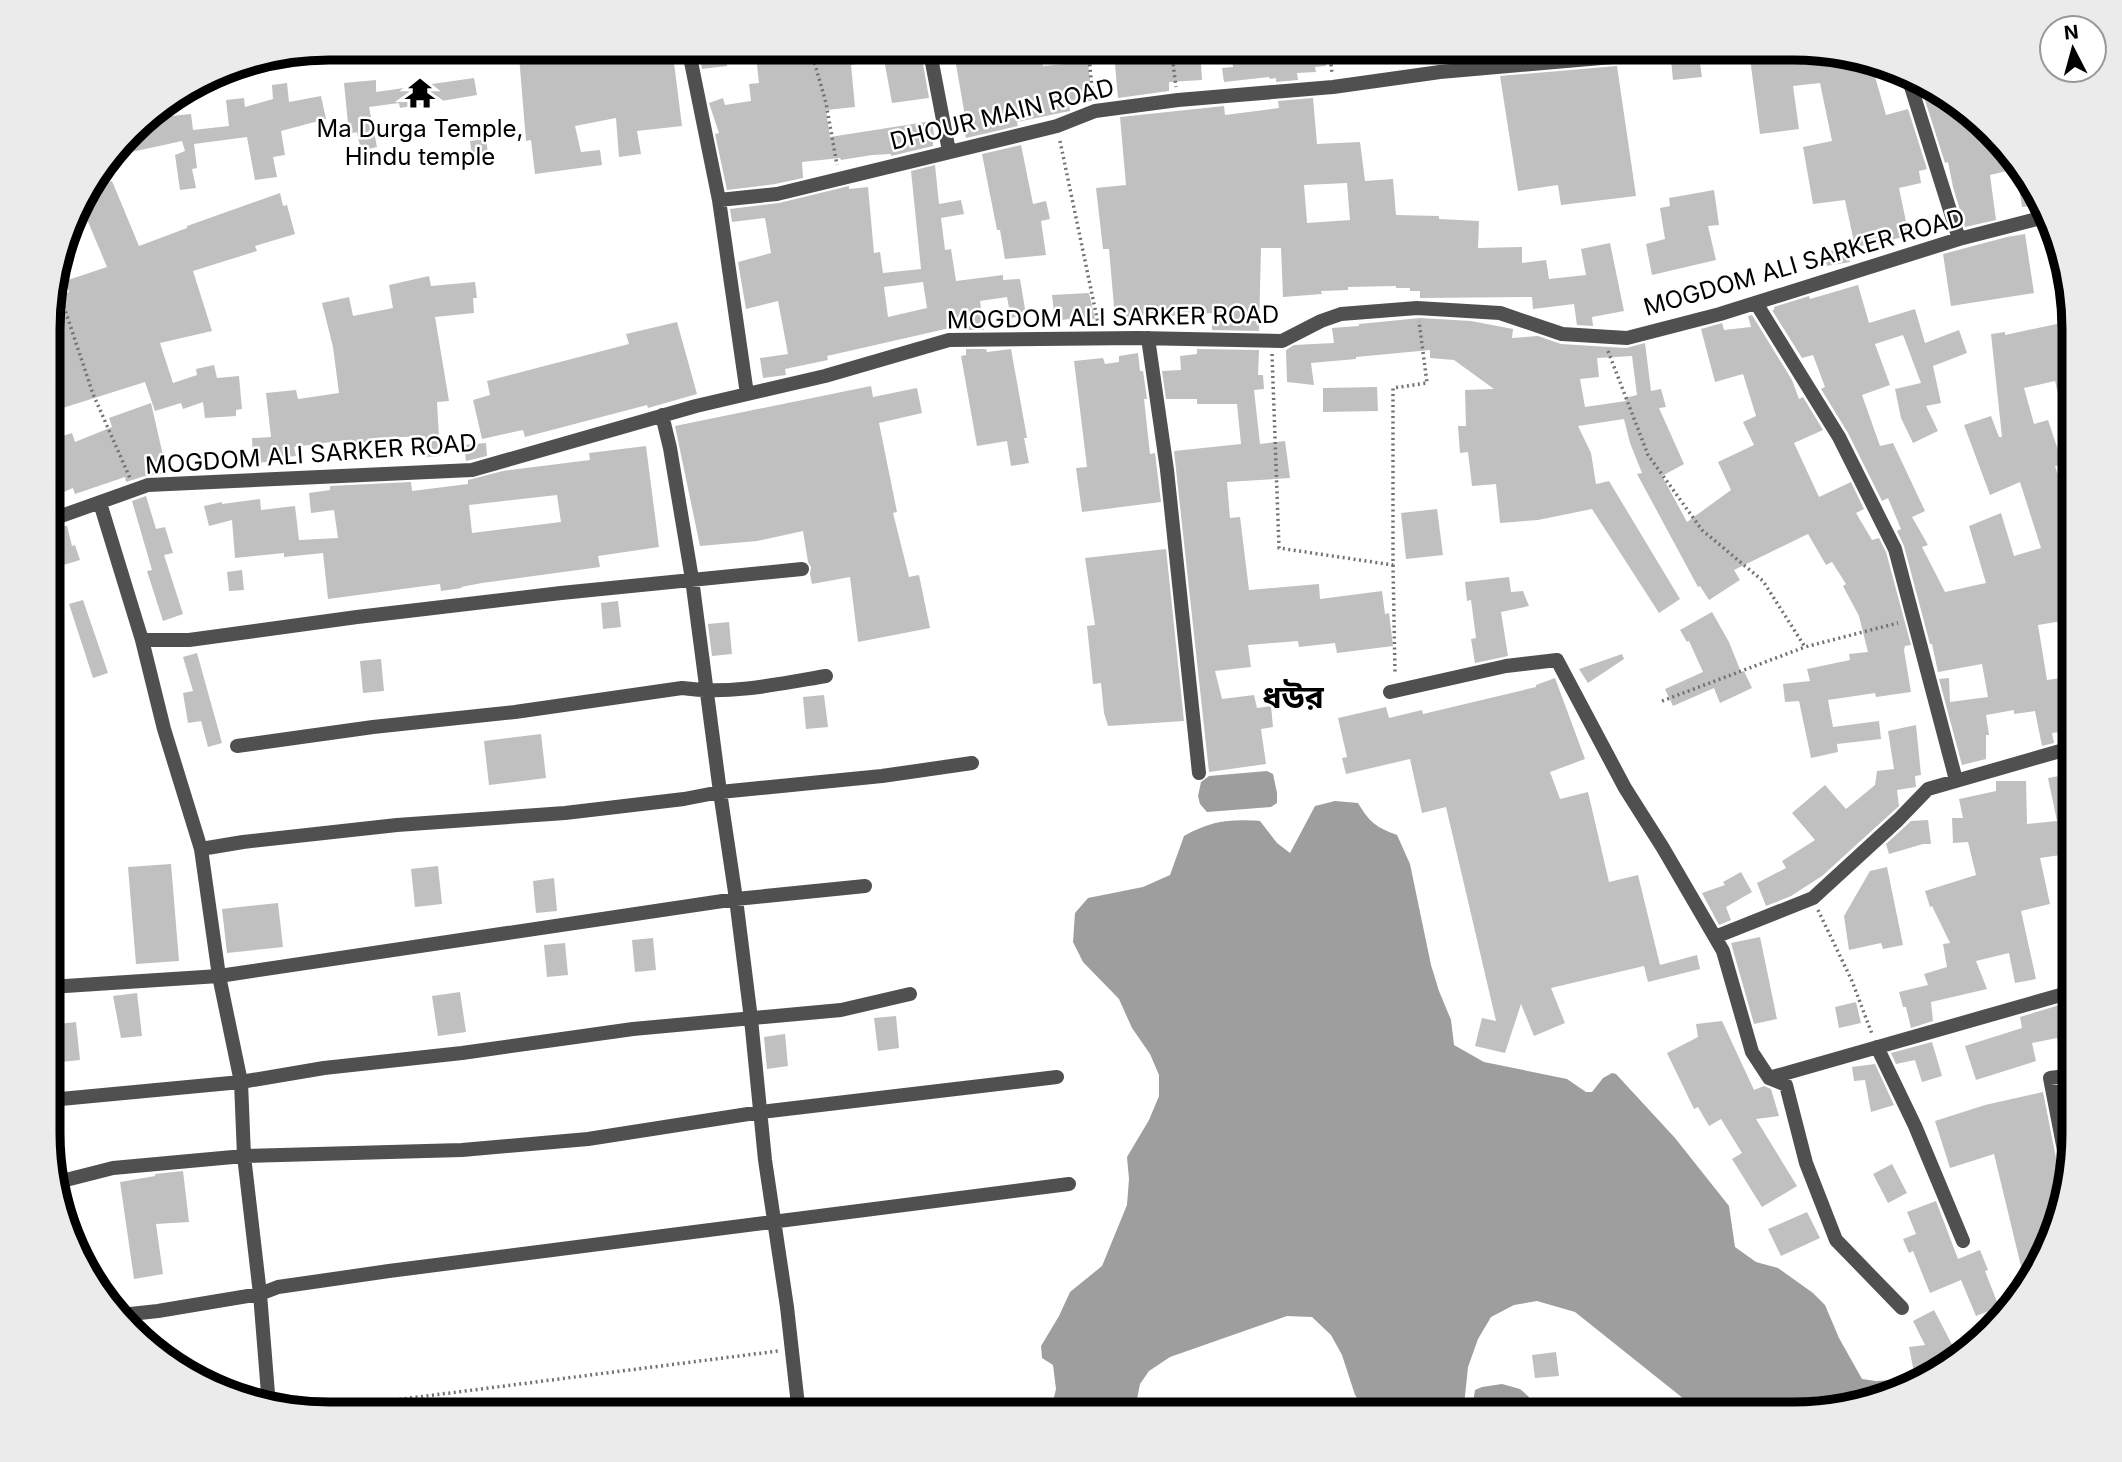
<svg xmlns="http://www.w3.org/2000/svg" width="2122" height="1462" font-family="Inter,'Noto Sans Bengali',sans-serif">
  <style>
    .water { fill: #9e9e9e }
    .building { fill: #c0c0c0; fill-rule: evenodd }
    .lines { fill: none; stroke-linecap: round; stroke-linejoin: round }
    .path { stroke: #727272; stroke-width: 3.5; stroke-dasharray: 2 3.5; stroke-linecap: butt }
    .street { stroke: #505050; stroke-width: 14 }
    .labels { text-anchor: middle; dominant-baseline: central; stroke-width: 5; stroke-linejoin: round; paint-order: stroke }
    .street-label { font-size: 24px; fill: #000; stroke: #fff }
    .poi-label { font-size: 24px; fill: #000; stroke: #fff }
    .district-label { font-size: 32px; font-weight: bold; fill: #000; stroke: #fff }
    .rim { fill: none; stroke: #000; stroke-width: 9 }
  </style>
  <rect width="100%" height="100%" fill="#fff"/>
  <path class="water" d="M1267,771l6,3 4,19v10l-6,4 -64,5 -7,-8 -2,-8 3,-14 8,-6z
    M1335,801l23,2c12,20 18,24 39,32l13,29 21,101 8,26 12,29 3,25 30,17 83,17 19,13h6l11,-14 9,-5 4,1 59,64 54,68 6,41 21,15 22,6 35,25 12,12 14,33 23,41 14,2 17,-1 12,9 -111,26h-90l-129,-103 -38,-11 -23,4 -23,12 -13,22 -10,28 -5,48h-93l-15,-20 -13,-40 -11,-20 -19,-18 -25,-1 -117,41 -21,14 -9,13 -5,25 1,5h-86l6,-25 -3,-24 -11,-7 -1,-12 18,-30 11,-24 32,-26 25,-61 2,-26 -2,-22 22,-37 10,-24v-21l-9,-21 -18,-26 -13,-29 -36,-37 -10,-20 2,-29 13,-15 55,-11 27,-12 14,-39c27,-15 45,-17 76,-15l17,22 13,10 25,-47z
    M1502,1384l18,5 9,8 -3,18h-55l4,-25 7,-3z"/>
  <path class="building" d="M617,47h55l10,79 -45,5 4,23 -22,3 -3,-39 -41,8 6,26 19,-2 2,15 -67,9 -4,-34 -5,1 -7,-85 19,-2v4z
    M698,47h26l3,19 -25,3z
    M755,47h165l9,51 -37,5 -8,-44 -33,6 4,42 -29,3 4,27 102,-16 3,21h-2v4l-42,10v-2l-19,1 -31,5 -1,-2 -38,4 1,16 -28,6 -48,6 -12,-56 4,-1 -10,-30 14,-5 2,7 26,-4 -2,-17 10,-1z
    M953,47l50,1 1,4 36,-4 3,18 45,-4 4,39 -23,2 1,8 -5,1 -48,10 1,4 -52,12 -4,-15 4,-1z
    M1148,48h52l2,32 -33,2v9l-51,7 -4,-45 34,-3z
    M1231,48h93l2,18 -11,1 1,5 -19,1 1,7 -22,2v-4l-6,1 -1,-2 -45,5 -2,-14 11,-1z
    M1776,48h12l1,8 45,-4 41,8 1,12 -2,1 12,42 22,-6 19,60 -8,2 2,12 -22,5 10,48 -54,11 -10,-47 -32,4 -10,-57 29,-6 -12,-58 -27,3 6,43 -39,5 -11,-83z
    M1699,56l3,21 -29,3 -2,-20z
    M1617,66l19,130 -75,9 -3,-20 -40,6 -18,-115z
    M474,78l3,17 -77,13 -1,-5 -30,4 8,40 -16,4 -4,-19 -8,2 -5,-51 32,-3v12z
    M287,83l2,19 32,-6 5,23 -45,12 4,24 -12,2 4,20 -22,3 -8,-43 -53,7 3,24 -5,1 4,19 -16,2 -5,-35 10,-4 -3,-10 -69,15 30,-39 17,-10 1,10 30,-3 2,16 36,-4 -3,-26 18,-2 1,9 28,-8 -1,-14z
    M1941,92l24,13 6,8 5,19 9,-3 23,29 3,12 -21,5 6,45 -31,7 -12,-40 -5,-25 -3,1 -21,-66z
    M1313,98l4,46 43,-2 5,39 28,-2 3,36 43,1v3l40,2 -1,27 44,-1v16l24,-3 3,19 37,-4 -5,-26 29,-6 14,68 -32,6 1,9 -16,-1 -3,-21 -41,5 -1,-12 -112,1v-7h-10v-3h-14v-2l-48,1v3l-27,1 1,3 -39,3 -2,-49h-20l-2,83 -47,-1v-17l-45,3v-3l-52,5 -6,-69h-6l-7,-61 30,-3 -6,-68 104,-11 1,9 54,-7 -1,-7zM1347,183l3,37 -43,3 -3,-38z
    M486,139l2,14 -16,2 -2,-14z
    M1021,145l12,59 13,-3 4,18 -9,2 5,34 -41,4 -5,-29h-3l-15,-76z
    M935,165l4,39 22,-4 3,14 -23,4 4,32 6,-1 5,32 47,-6v5l17,-1 6,36 -15,3 -4,-21 -27,4 4,29h-21v-5l-136,31 1,4 -43,9 1,6 -23,3 -3,-20 28,-4 -10,-53 -32,8 -8,-47 33,-9 -6,-35 -33,4 -2,-13 49,-6 70,-17v3l19,-2 6,66 6,-1 3,21 38,-4 -10,-98zM923,282l4,26 -39,9 -4,-30z
    M2016,168l30,36 -24,3z
    M112,181l27,65 48,-18v-2l93,-33 3,13 4,-1 8,29 -40,12 2,5 -64,20 19,60 -52,12 13,40 24,-8 -1,-6 18,-4 3,13 22,-2 3,33 -6,1v6l-31,2 -2,-16 -20,7 -2,-6 -26,8 -10,-29 -95,30v-113l19,-7 -4,-11 42,-14 -28,-67 6,-8z
    M1714,190l5,35 -11,1 8,34 -64,15 -6,-31 19,-5 -5,-31 10,-2 -1,-8z
    M2025,234l9,59 -83,13 -8,-52 64,-17z
    M1848,248l2,14 -23,4 -3,-14z
    M429,276l2,10 44,-4 2,16h-4l1,15 -39,4 14,84 -12,1 3,54 -14,1 -1,-21 -45,2v2l-33,4 -1,-4 -52,7 2,9 -29,3v3l-14,1 -1,-25 19,-1 -5,-44 30,-3 2,9 41,-6 -6,-46 -11,-44 27,-6 4,19 40,-8 -4,-23z
    M1858,285l11,38 46,-14 10,34 34,-13 8,23 -34,13 8,37 -15,3 12,25 -25,12 -12,-25 -6,-29 26,-6 -18,-48 -28,9 15,41 -28,10 18,51 13,-3 32,68 -13,6 16,28 -6,2 23,45 41,-9 -17,-57 32,-13 13,43 27,-8 -21,-66 -30,13 -26,-70 27,-9 8,21h3l-11,-103 14,-2v3l66,-14 3,16v65l-13,4 -6,-25 -31,7 10,36 14,-4 15,45 -8,1 19,60v67l-3,1 3,25 -36,6 9,55 27,-4v54l-22,3 2,10 -12,3 -7,-35 -21,3v-4l-28,5 3,20h-3v24l-24,6 -23,-86 10,-1 1,24 38,-5 -6,-33 -44,8 -6,-28h-2l-26,-98 -7,-15 4,-2 -13,-31 -6,3 -34,-68 -27,-44 4,-2 -12,-32 -11,3 -30,-48h2v-3l35,-11 1,3z
    M1089,293l6,26 -26,3v-3l-14,2 -3,-26z
    M1752,315l40,65 7,19 4,-2 20,33 -29,13 25,54 32,-15 13,27 -8,4 16,27 7,-2 7,14 25,93 -6,1 -1,4 7,42 -35,5 -1,-4 -47,7 5,27 46,-6 2,18 -44,5 1,8 -27,6 -12,-57 -14,1 -2,-18 27,-3 -3,-12 43,-9 -1,-6 19,-2 -9,-36 -16,-30 3,-2 -14,-22 -6,3 -18,-31 -74,36 6,10 -31,20 -9,-14 -2,1 -61,-113 5,-1 -12,-30 -6,-24 -46,7 13,27 5,31 13,-3 71,118 -21,14 -67,-104 -54,11 -38,3 -4,-39 -24,2 -4,-34 -8,1 -2,-27h8l-1,-36 29,-1 -40,-29 -24,-2v-8l-74,7v2l-45,4 3,22 -27,-3 -1,-32 8,-5 40,-2 -2,-15 27,-2v-2l61,-6 51,3 42,8 -1,9 26,-2 23,8 65,4 19,-5 6,48 10,-2 5,18 -7,1 25,56 -22,12 25,46 44,-32 -13,-28 36,-17 -11,-23 13,-6 -13,-42 -28,8 -14,-53 21,-6 2,7 27,-3 -3,-11zM1632,356l5,39 -12,3 1,3 -41,6 -5,-28 19,-2 -2,-19z
    M677,322l20,72 -49,14 -1,-3 -122,32 -2,-7 -41,9 -9,-39 17,-5 -3,-14 142,-37 -3,-10z
    M966,349h20l1,3 24,-3 16,89h-3l5,25 -18,3 -4,-25 -30,5 -16,-90 5,-1z
    M1197,349l62,1 -1,25h5l1,14 -10,1 6,54 25,-3 5,37 -63,4 3,36 10,-1 9,73 70,-6 1,15 62,-8 3,23 4,-1 4,33 -56,7 -2,-10 -36,4 -1,-6 -50,4 3,22 -36,4 7,28 32,-4 3,13 14,-2 2,21 -12,2 5,35 -57,8 -35,-321 67,-7 -4,-40h-40v-5h-31l-4,-28 19,-1 -1,-14 17,-2z
    M1138,353l2,18h3l4,28h-3l6,55 5,-1 6,49 -79,10 -6,-44 11,-1 -13,-106 29,-3 2,6 14,-2v-6z
    M871,386l2,11 44,-9 5,25 -43,10 18,89 -4,1 16,64 10,-2 11,53 -72,14 -8,-65 -38,7 -2,-10 1,-7 -3,-5 -5,-31 -46,10 -57,5 -25,-120z
    M1377,387l1,24 -55,1v-24z
    M151,403l16,70 -22,3 -19,6 -1,-5 -50,17 -2,-6 -23,10v-58l22,-7 3,9 37,-15 -3,-9z
    M486,443l1,13 -21,5 -2,-16z
    M646,446l13,101 -61,9 2,11 -118,16 -21,4 1,1 -21,3 -1,-7 -112,15 -5,-46 -39,4v-4l-49,5 -3,-38 -23,6 -5,-20 18,-4v2l38,-5 1,11 34,-4 4,34 39,-2 -4,-28 -23,3 -2,-20 21,-3v-4l81,-4 1,9 56,-7v-4l35,-9 87,-11 -1,-7zM557,495l4,27 -89,11 -3,-28z
    M146,496l10,33 9,-2 8,26 -9,2 19,59 -20,7 -16,-50 5,-1 -20,-69z
    M1437,509l6,46 -37,4 -5,-46z
    M63,526h4l5,20 3,-1 5,15 -20,6 -6,-17 -1,1 -3,-21z
    M1166,549l18,172 -76,5 -4,-13 -3,-30 -8,1 -6,-58 8,-1 -10,-67z
    M242,570l2,20 -15,1 -2,-19z
    M1509,577l2,15 12,-1 6,15 -28,6 7,44 -33,7 -4,-24 5,-1 -5,-38 -4,1 -2,-19z
    M83,600l25,73 -15,5 -24,-74z
    M618,601l3,26 -18,2 -2,-26z
    M1712,612l17,30 12,30 3,-1 8,17 -32,15 -6,-15 -41,18 -8,-17 38,-17 -14,-31 -2,1 -7,-12z
    M729,622l3,32 -20,2 -4,-32z
    M197,653l25,90 -14,4 -7,-26 -13,2 -5,-30 10,-2 -10,-34z
    M1622,654l2,5 -36,24 -9,-14z
    M381,659l3,32 -21,2 -3,-32z
    M1555,678l30,81 -35,13 10,27 28,-7 21,90 29,-7 22,90 37,-10 3,14 -52,13 -4,-16 -93,22 14,35 -31,13 -13,-32 -16,49 -30,-7 7,-28 14,3 -50,-214 -24,6 -12,-54 -64,15 -4,-16 5,-1 -9,-39 48,-11 3,11 33,-8 1,4 113,-27v-2z
    M824,695l4,32 -22,2 -3,-32z
    M1916,725l5,50 -6,1 1,11 -19,3 2,16 -77,70 -31,20 -25,10 -9,-23 29,-15 -4,-7 33,-21 -23,-27 33,-28 21,24 29,-24 2,-14 17,-2 -6,-38z
    M541,734l5,44 -57,7 -5,-44z
    M2070,774l4,18v61l-34,5 10,46 -29,7 15,68 -21,4 -6,-30 -33,8 11,28 -56,13 2,19 -22,7 -5,-21h-3l-4,-15 29,-7 -4,-11 23,-7 -4,-23 7,-1 -18,-37 -2,1 -5,-16 51,-16 -8,-33 -15,1 -1,-25h11l-4,-19 37,-8v-10h30l1,43 30,-3 -9,-43z
    M1928,820l3,24h-8l-34,10 -3,-10 25,-23z
    M171,864l8,97 -43,3 -8,-97z
    M438,866l4,38 -27,3 -4,-38z
    M1887,867l16,78 -20,4 -2,-6 -32,7 -5,-34 26,-45z
    M1741,872l11,20 -26,15 5,13 -12,5 -17,-32 23,-8 -2,-3z
    M554,878l3,33 -21,2 -3,-32z
    M278,903l5,44 -56,6 -5,-44z
    M1760,937l17,82 -23,5 -23,-81z
    M653,938l3,32 -21,2 -3,-32z
    M565,943l3,32 -21,2 -3,-32z
    M460,992l6,40 -28,4 -6,-40z
    M137,993l5,43 -21,2 -8,-42z
    M1856,1002l5,21 -22,5 -4,-21z
    M2063,1004h11v62l-11,1 -6,-29 -25,5 4,18 -60,19 -11,-34 57,-18 -2,-11z
    M896,1016l3,32 -21,3 -4,-33z
    M1722,1021l32,69 10,-4 7,3 8,27 -23,3 41,67 -35,21 -30,-48 10,-6 -21,-34 -12,7 -11,-19 -4,2 -27,-56 31,-16 -2,-13z
    M76,1022l4,38 -28,3 -2,-38z
    M785,1034l3,32 -21,3 -3,-32z
    M1932,1042l10,34 -20,6 -7,-22 -19,4 -5,-11z
    M1875,1064l19,41 -23,7 -6,-32 -11,1 -2,-14z
    M2043,1092l17,86 4,6 2,10 -6,31 -34,62 -32,-133 -44,14 -15,-47 50,-16z
    M1892,1164l15,29 -19,10 -15,-29z
    M183,1171l6,51 -33,2 7,50 -29,5 -14,-97 35,-6v-2z
    M1936,1201l22,58 22,-9 8,20 -3,1 14,36 -23,9 -15,-36 -31,13 -17,-42 -4,2 -6,-14 13,-5 -9,-22z
    M1807,1212l13,26 -39,18 -13,-27z
    M1934,1310l23,44 -36,30 -7,-12 -5,-25 16,-2 -12,-24z
    M1556,1352l3,24 -24,2 -3,-23z"/>
  <g class="lines">
    <path class="path" d="M810,47l16,56 11,62
      M1088,48l5,50
      M1171,48l5,39
      M1329,48l3,25
      M1407,48l4,15
      M1060,141l38,182
      M60,256l4,9 -9,15 38,114 37,84
      M1608,351l40,104 54,75 61,51 42,66 93,-24
      M1272,354l7,194 114,17v-177l34,-5 -8,-62
      M1393,565l2,109
      M1662,701l143,-54
      M2074,874h-3l3,22
      M1818,910l34,71 20,53
      M301,1412l477,-61"/>
    <path class="street" d="M688,47l31,153 58,-6 280,-68 38,-15 83,-11 155,-13 107,-15 195,-17 27,-7
      M929,47l20,104
      M1907,74l52,165
      M719,200l28,194
      M1756,303l83,134 56,112 61,231
      M1148,338l19,132 32,303
      M662,415l8,33 22,131 28,213 16,107 15,120 14,141 22,147 12,107
      M100,503l42,137 22,89 37,120 18,127 22,106 3,74 16,138 9,112
      M50,520l98,-35 324,-15 224,-64 129,-30 124,-36 189,-2 144,3 39,-20 20,-7 76,-6 83,5 62,21 65,4 93,-24 239,-75 90,-23
      M142,640h47l168,-23 204,-24 241,-24
      M1390,692l116,-26 51,-6 68,128 38,60 60,103 29,101 17,26 295,-84h10
      M237,746l136,-19 142,-15 167,-24c48,7 97,-4 144,-12
      M201,849l42,-7 154,-17 168,-12 119,-14 36,-7 162,-16 90,-13
      M1715,937l98,-39 85,-78 30,-31 146,-42
      M50,987l169,-11 517,-77 129,-13
      M1877,1047l38,79 48,115
      M1769,1078l17,7 20,78 30,77 66,68
      M50,1100l191,-18 83,-14 138,-15 171,-24 208,-19 69,-16
      M2069,1176l-19,-98 24,-3
      M54,1183l59,-15 131,-12 218,-6 126,-11 173,-27 296,-35
      M121,1315l37,-4 102,-17 18,-7 111,-16 680,-87"/>
  </g>
  <defs>
    <g id="temple-bare" transform="scale(2.415)"><path d="M0-6L5-2H3V0L6.5 2.5H4V6H1.5V3h-3V6H-4V2.5H-6.5L-3 0V-2H-5Z" fill="#000" stroke="#fff" stroke-width="2.5" paint-order="stroke"/></g>
  </defs>
  <g fill-rule="evenodd">
    <use href="#temple-bare" x="420" y="93"/>
  </g>
  <g class="labels">
    <g class="street-label">
      <text transform="translate(1002 114) rotate(-14)">DHOUR MAIN ROAD</text>
      <text transform="translate(1804 262) rotate(-16)">MOGDOM ALI SARKER ROAD</text>
      <text transform="translate(1113 317) rotate(-1)">MOGDOM ALI SARKER ROAD</text>
      <text transform="translate(311 454) rotate(-4)">MOGDOM ALI SARKER ROAD</text>
    </g>
    <g class="poi-label">
      <text x="420" y="128">Ma Durga Temple,<tspan x="420" dy="28">Hindu temple</tspan></text>
    </g>
    <g class="district-label">
      <text x="1293" y="696">ধউর</text>
    </g>
  </g>
  <path d="M0 0H2122V1462H0ZM329 60H1793A269 269 0 0 1 2062 329V1133A269 269 0 0 1 1793 1402H329A269 269 0 0 1 60 1133V329A269 269 0 0 1 329 60Z" fill="#ebebeb" fill-rule="evenodd"/>
  <path class="rim" d="M329 60H1793A269 269 0 0 1 2062 329V1133A269 269 0 0 1 1793 1402H329A269 269 0 0 1 60 1133V329A269 269 0 0 1 329 60Z"/>
  <g transform="translate(2073 49) rotate(354)"><circle r="33" fill="#ffffff" stroke="#999999" stroke-width="2"/>
  <path d="M0-5L12 26L0 18L-12 26Z" fill="#000000"/>
  <text y="-10" font-size="19" font-weight="bold" text-anchor="middle" fill="#000000">N</text>
  </g>
</svg>
